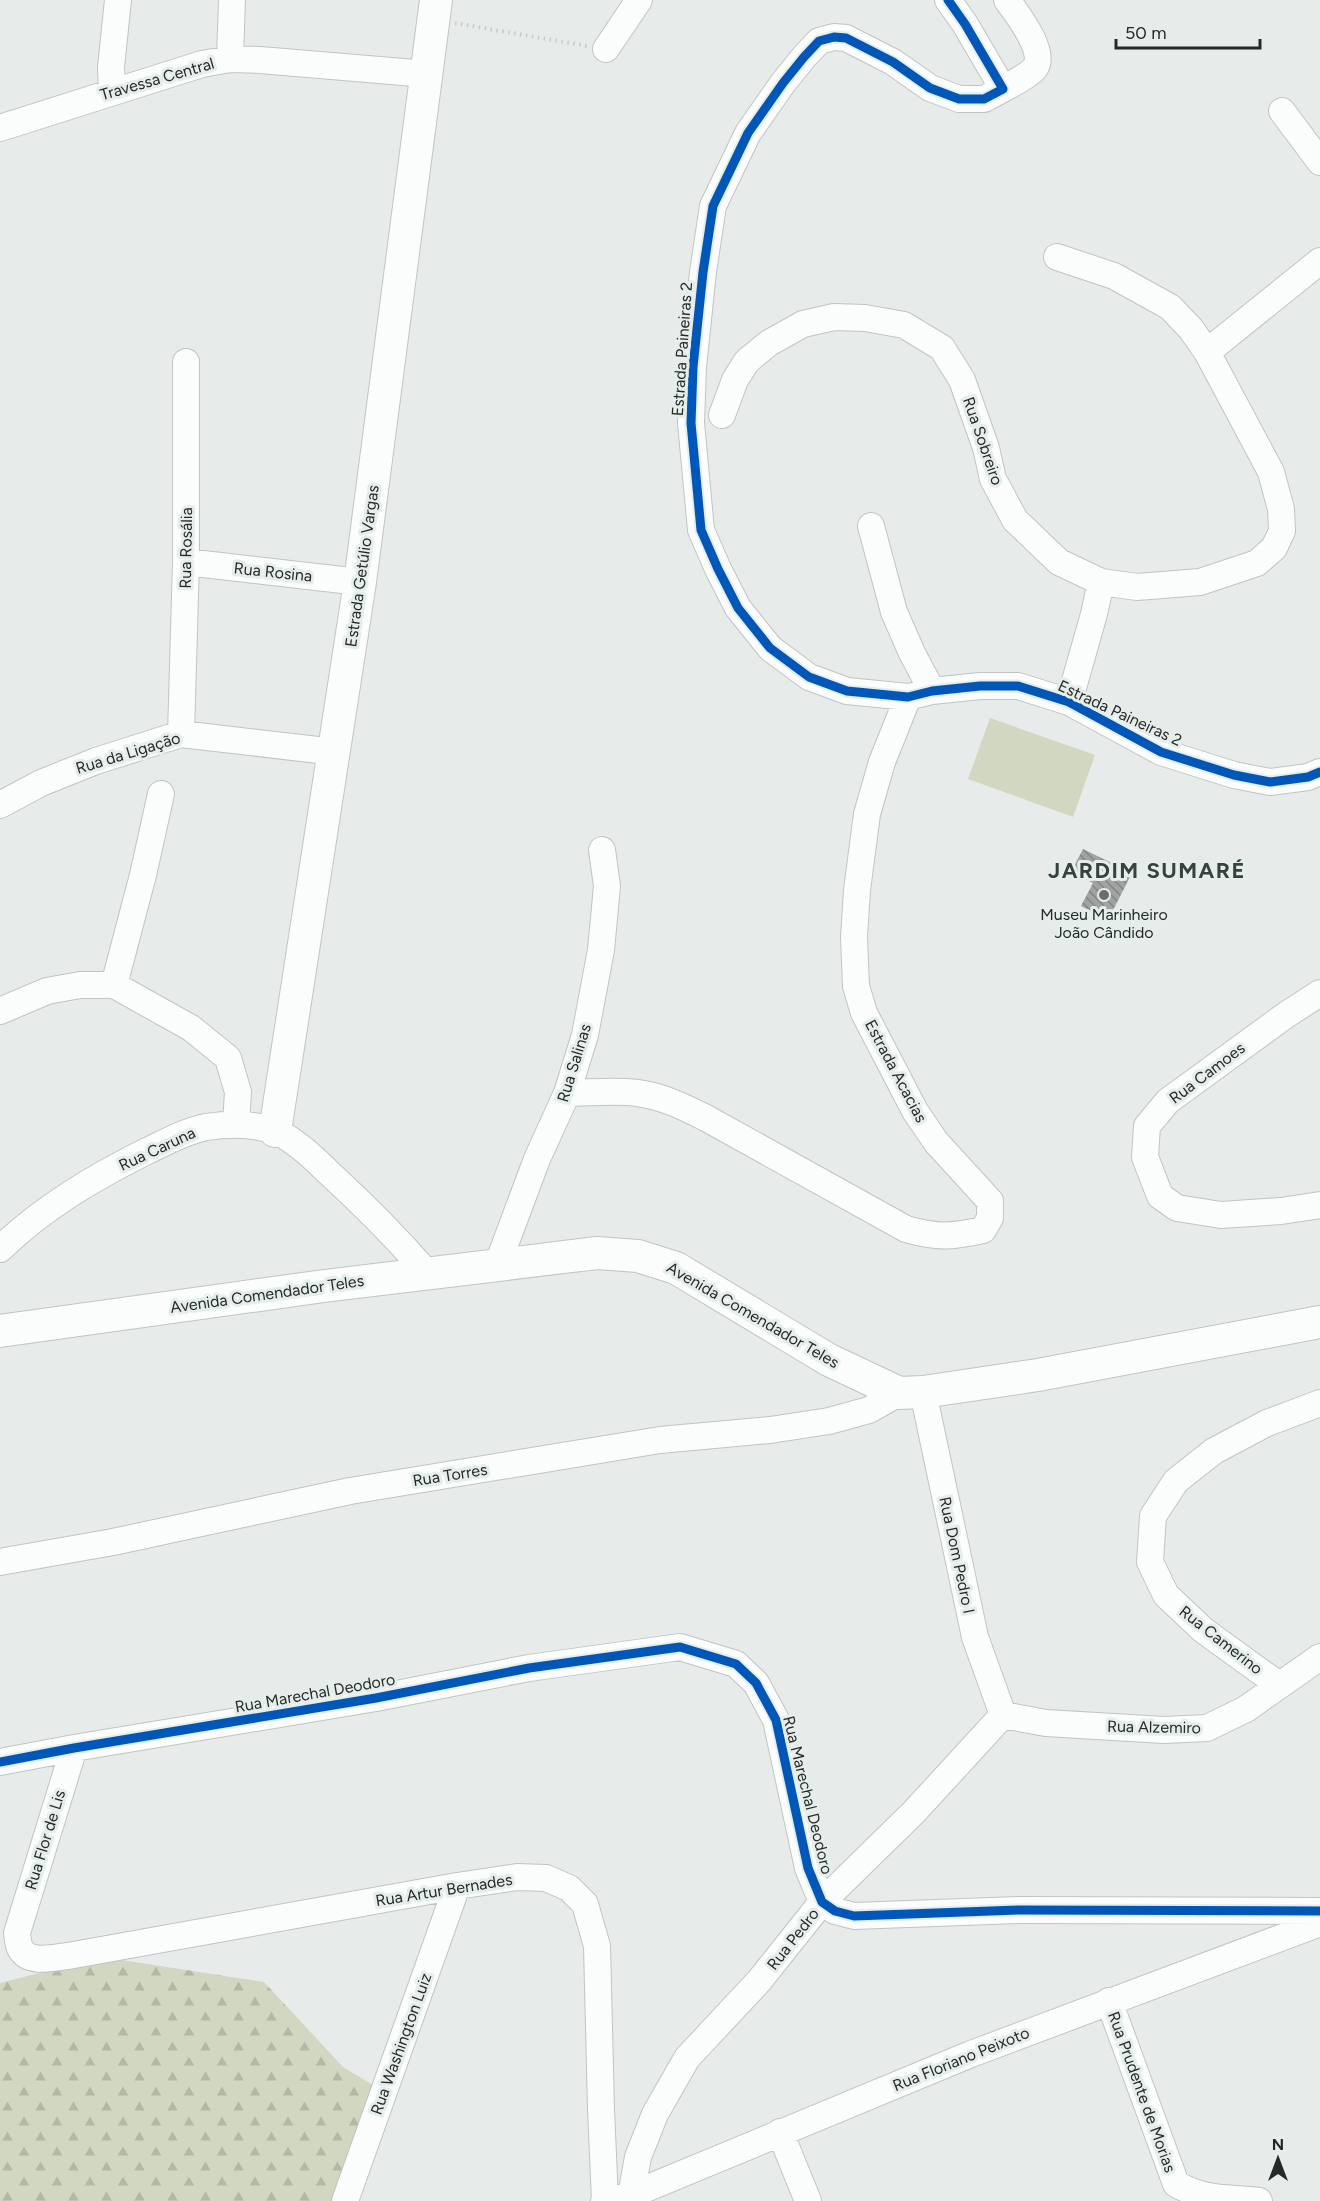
<svg xmlns="http://www.w3.org/2000/svg" width="1320" height="2201" font-family="Figtree,sans-serif">
  <style>
    .forest { fill: url(#forest-firs) }
    .pitch { fill: #d1d7c1 }
    .building { fill: url(#building-back-hatch) }
    .lines { fill: none; stroke-linecap: round; stroke-linejoin: round }
    .minor-casing { stroke: #c1c4c3; stroke-width: 28 }
    .major-casing { stroke: #c1c4c3; stroke-width: 34 }
    .path { stroke: #c9caca; stroke-width: 4; stroke-dasharray: 1.5 4.5; stroke-linecap: butt }
    .minor { stroke: #fbfcfc; stroke-width: 26 }
    .major { stroke: #fbfcfc; stroke-width: 32 }
    .cycleway-casing { stroke: #e5eeea; stroke-width: 13 }
    .cycleway { stroke: #0057b8; stroke-width: 9 }
    .poi-dot { fill: #6a6d6b; stroke: #e5eeea; stroke-width: 2 }
    .labels { text-anchor: middle; dominant-baseline: central; stroke-width: 6; stroke-linejoin: round; paint-order: stroke }
    .street-label { font-size: 16px; fill: #262927; stroke: #e5eeea }
    .poi-label { font-size: 16px; fill: #262927; stroke: #e5eeea }
    .district-label { font-size: 22px; font-weight: bold; letter-spacing: 1.5px; fill: #39403d; stroke: #e5eeea }
  </style>
  <defs>
    <pattern id="forest-firs" width="22" height="20" patternUnits="userSpaceOnUse" patternTransform="scale(1.5)"><rect width="22" height="20" fill="#d1d7c1"/><path d="M5 1l3.5 6h-7zM16 11l3.5 6h-7z" fill="#b3b9a6"/></pattern>
    <pattern id="building-back-hatch" width="6" height="6" patternUnits="userSpaceOnUse" patternTransform="scale(1.5)"><rect width="6" height="6" fill="#a0a3a2"/><path d="M-1 5l2 2M0 0l6 6M5-1l2 2" fill="none" stroke="#828584"/></pattern>
  </defs>
  <rect width="100%" height="100%" fill="#e7ecea"/>
  <path class="forest" d="M102,1957l162,25 79,85 45,27 -30,107h-358v-218z"/>
  <path class="pitch" d="M990,718l105,37 -22,62 -105,-38z"/>
  <path class="building" d="M1083,849l49,24 -24,47 -27,-14 12,-23 -22,-11z"/>
  <g class="lines">
    <g class="minor-casing">
      <path id="minor" d="M948,0l17,24 38,65 -19,10h-25l-29,-11 -37,-26 -47,-24 -12,-1 -15,4 -15,16 -21,26 -35,50 -35,73 -10,66 -10,95 -2,56 10,107 17,39 20,39 32,40 39,29 38,14 61,6 24,-6 48,-5h38l51,16 92,50 73,23 36,7 38,-5 12,-5
        M606,49l33,-49
        M230,59l2,-59
        M1003,89c10,-6 24,-12 32,-21 12,-16 -18,-54 -28,-68
        M112,92l-1,-25 7,-67
        M1282,111l38,51
        M0,128l202,-64 28,-5 30,1 167,14
        M1207,352l113,-91
        M722,415l13,-35 12,-19 22,-18 34,-19 31,-7 31,1 39,7 38,23 20,32 24,68 7,31 22,41 44,42 42,20 36,5 63,-5 57,-19 17,-15 8,-17 -1,-22 -10,-37 -64,-120 -16,-23 -21,-22 -56,-31 -57,-19
        M871,526l23,86 18,41 20,38
        M186,562l174,20
        M1069,702l25,-88 7,-32
        M181,734l5,-172v-200
        M0,805l41,-22 55,-22 85,-27 154,18
        M114,985l29,-110 18,-81
        M1320,993l-34,22 -118,86 -21,25 -2,31 15,39 17,12 44,7 60,-4 39,-6
        M0,1011l47,-20 33,-6h34l77,43 37,30 10,34 -2,32
        M567,1093c22,0 47,-3 70,0 25,3 47,14 69,25l200,111c32,9 45,8 77,1l7,-12v-17l-54,-59 -21,-31 -51,-98 -8,-27 -2,-49 3,-47 10,-76 15,-52 26,-65
        M0,1249c44,-42 93,-71 147,-98 19,-9 39,-20 59,-24 22,-3 47,-4 68,4 17,6 41,28 54,41 35,32 68,65 99,101
        M497,1266l40,-107 30,-66 18,-58 16,-85 6,-64 -5,-36
        M923,1392l52,245 28,78
        M0,1562l113,-20 237,-51 310,-51 110,-10 59,-9 40,-11 30,-17
        M1279,1685l-76,-55 -37,-35 -16,-33 3,-46 23,-35 38,-30 53,-28 53,-20
        M1003,1715l43,8 118,7 43,-2 39,-19 74,-52
        M74,1748l-57,185c1,6 1,14 5,18 9,13 33,6 46,5l389,-70 60,-9 29,1 23,10 16,16 12,42 4,163 4,92
        M0,1762l74,-14 302,-50 153,-30 151,-21 56,17 20,19 20,37 32,148 14,34 13,9 19,5 164,-6 302,1
        M1109,2001l67,183c31,17 48,13 83,17
        M780,2132l28,69
        M631,2195l7,-38 17,-43 32,-56 72,-77 63,-79 92,-90 89,-97
        M345,2201l112,-315
        M604,2201l27,-6 340,-141 349,-131"/>
    </g>
    <g class="major-casing">
      <path id="major" d="M275,1131l85,-549 76,-582
        M0,1331l324,-45 273,-33 41,3 38,12 153,92 70,33 24,-1 115,-17 282,-53"/>
    </g>
    <path class="path" d="M455,23l132,23"/>
    <use href="#minor" class="minor"/>
    <use href="#major" class="major"/>
    <g class="cycleway-casing">
      <path id="cycleway" d="M948,0l17,24 38,65 -19,10h-25l-29,-11 -37,-26 -47,-24 -12,-1 -15,4 -15,16 -21,26 -35,50 -35,73 -10,66 -10,95 -2,56 10,107 17,39 20,39 32,40 39,29 38,14 61,6 24,-6 48,-5h38l51,16 92,50 73,23 36,7 38,-5 12,-5
        M0,1762l74,-14 302,-50 153,-30 151,-21 56,17 20,19 20,37 32,148 14,34 13,9 19,5 164,-6 302,1"/>
    </g>
    <use href="#cycleway" class="cycleway"/>
  </g>
  <circle class="poi-dot" cx="1104" cy="895" r="6"/>
  <g class="labels">
    <g class="street-label">
      <text transform="translate(157 79) rotate(-16)">Travessa Central</text>
      <text transform="translate(682 349) rotate(-86)">Estrada Paineiras 2</text>
      <text transform="translate(983 441) rotate(71)">Rua Sobreiro</text>
      <text transform="translate(186 548) rotate(-89)">Rua Rosália</text>
      <text transform="translate(362 566) rotate(-82)">Estrada Getúlio Vargas</text>
      <text transform="translate(273 572) rotate(6)">Rua Rosina</text>
      <text transform="translate(1120 713) rotate(25)">Estrada Paineiras 2</text>
      <text transform="translate(128 753) rotate(-17)">Rua da Ligação</text>
      <text transform="translate(574 1063) rotate(-73)">Rua Salinas</text>
      <text transform="translate(896 1071) rotate(62)">Estrada Acacias</text>
      <text transform="translate(1207 1073) rotate(-37)">Rua Camoes</text>
      <text transform="translate(157 1149) rotate(-25)">Rua Caruna</text>
      <text transform="translate(267 1294) rotate(-8)">Avenida Comendador Teles</text>
      <text transform="translate(753 1315) rotate(30)">Avenida Comendador Teles</text>
      <text transform="translate(450 1475) rotate(-9)">Rua Torres</text>
      <text transform="translate(957 1555) rotate(78)">Rua Dom Pedro I</text>
      <text transform="translate(1221 1640) rotate(38)">Rua Camerino</text>
      <text transform="translate(315 1693) rotate(-10)">Rua Marechal Deodoro</text>
      <text transform="translate(1154 1727) rotate(1)">Rua Alzemiro</text>
      <text transform="translate(808 1795) rotate(76)">Rua Marechal Deodoro</text>
      <text transform="translate(45 1840) rotate(-73)">Rua Flor de Lis</text>
      <text transform="translate(444 1890) rotate(-9)">Rua Artur Bernades</text>
      <text transform="translate(793 1939) rotate(-52)">Rua Pedro</text>
      <text transform="translate(401 2044) rotate(-70)">Rua Washington Luiz</text>
      <text transform="translate(961 2059) rotate(-22)">Rua Floriano Peixoto</text>
      <text transform="translate(1142 2092) rotate(70)">Rua Prudente de Morias</text>
    </g>
    <g class="poi-label">
      <text x="1104" y="914">Museu Marinheiro<tspan x="1104" dy="18">João Cândido</tspan></text>
    </g>
    <g class="district-label">
      <text x="1147" y="870">JARDIM SUMARÉ</text>
    </g>
  </g>
  <g transform="translate(1278 2159)" stroke="#e5eeea" stroke-width="4.5" paint-order="stroke">
  <path d="M0-4.5L10 22L0 15L-10 22Z" fill="#262927"/>
  <text y="-9" font-size="16" font-weight="bold" text-anchor="middle" fill="#262927">N</text>
  </g>
  <path d="M1116 39v9h144v-9" fill="none" stroke="#262927" stroke-width="3"/>
  <text x="1125" y="39" font-size="18" fill="#262927" stroke="#e5eeea" stroke-width="4.5" paint-order="stroke">50 m</text>
</svg>
